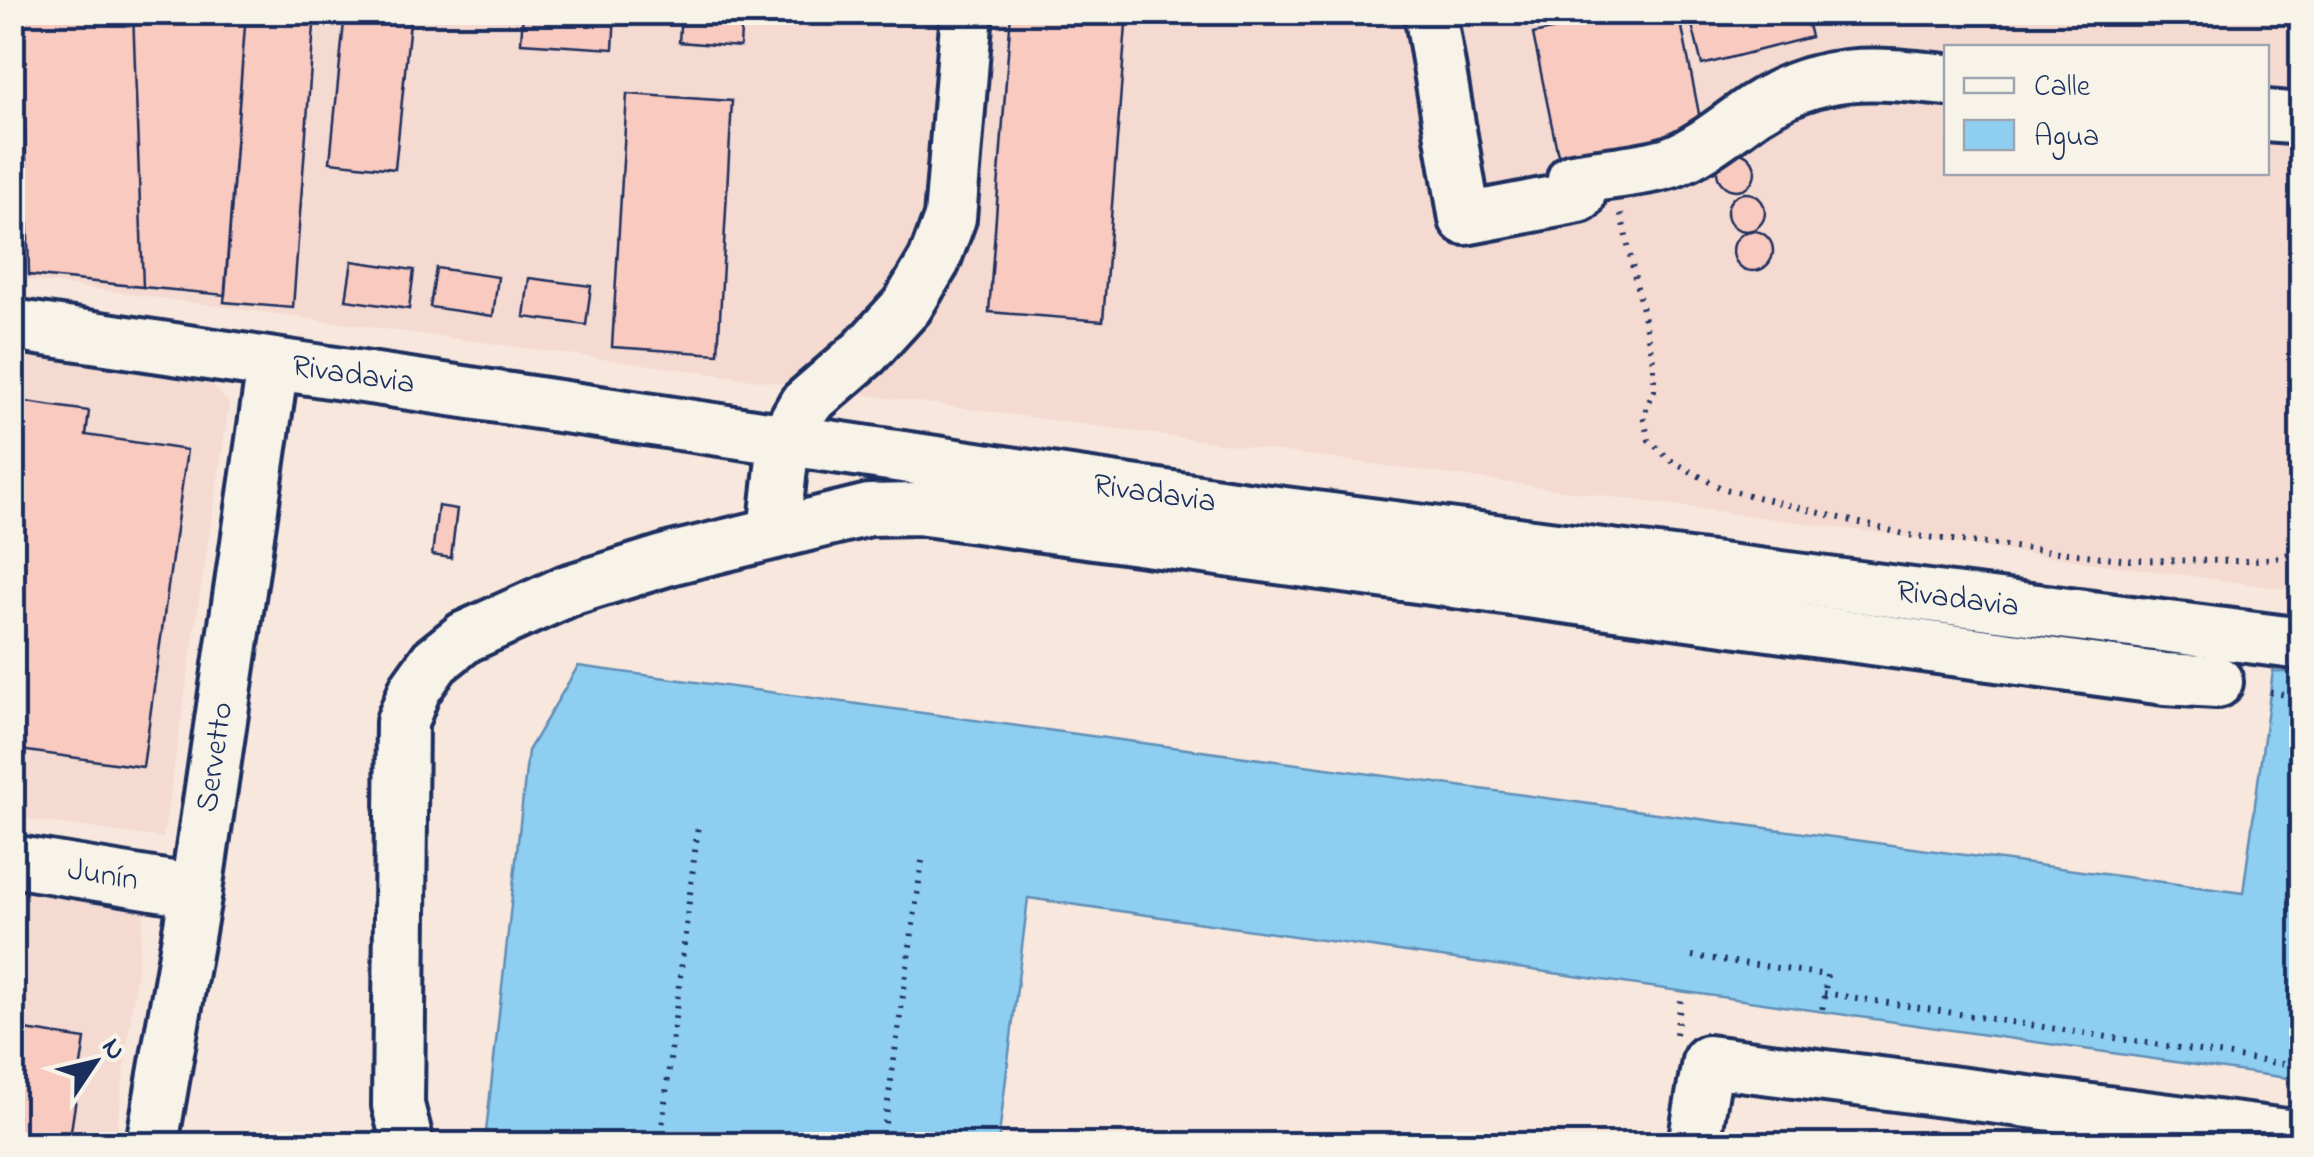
<svg xmlns="http://www.w3.org/2000/svg" width="2314" height="1157" font-family="'Indie Flower',sans-serif">
  <style>
    .built { fill: #f4dad1; fill-rule: evenodd }
    .water { fill: #8ecef0; stroke: #608eb6; stroke-width: 2.5 }
    .building { fill: #f9cabf; stroke: #1b2f5e; stroke-width: 2.5 }
    .lines { fill: none; stroke-linecap: round; stroke-linejoin: round }
    .minor-casing { stroke: #1b2f5e; stroke-width: 58 }
    .path { stroke: #1b2f5e; stroke-width: 6; stroke-dasharray: 2.5 8; stroke-linecap: butt }
    .minor { stroke: #f7f3e8; stroke-width: 50 }
    .labels { text-anchor: middle; dominant-baseline: central; stroke-width: 10; stroke-linejoin: round; paint-order: stroke }
    .street-label { font-size: 32px; fill: #1b2f5e; stroke: #f7f3e8 }
  </style>
  <rect width="100%" height="100%" fill="#f8e7dc"/>
  <filter id="ink" filterUnits="userSpaceOnUse"><feTurbulence type="fractalNoise" baseFrequency=".01" numOctaves="2"/><feDisplacementMap in="SourceGraphic" scale="20" xChannelSelector="R" yChannelSelector="G"/><feConvolveMatrix kernelMatrix="1 2 1 2 8 2 1 2 1" color-interpolation-filters="sRGB"/></filter>
  <g filter="url(#ink)">
    <path class="built" d="M13,13h2288v578l-2288,-313zM1946,48h320v124h-320z
      M13,353l199,32 17,19 -66,434 -150,-21z
      M13,884l132,20 -30,240h-102z"/>
    <path class="water" d="M578,666l1665,227 30,-222 28,3v406l-1273,-182 -30,246h-507l-6,-3 43,-390z"/>
    <path class="building" d="M12,12h6l7,261 -13,-1z
      M22,12h111l10,275 -114,-12z
      M133,12h113l-21,283 -82,-8z
      M246,12h69l-22,296 -69,-6z
      M345,12h66l-16,157 -65,-7z
      M523,12h92l-2,37 -92,-6z
      M681,12h61l-2,35 -61,-5z
      M1011,12h116l-24,309 -114,-9z
      M1633,12h46l24,122 -142,36 -28,-136z
      M1689,12h116l6,25 -109,28z
      M627,94l105,7 -14,253 -106,-7z
      M1717 171a19 19 0 1 1 38 0a19 19 0 1 1-38 0Z
      M1727 212a19 19 0 1 1 38 0a19 19 0 1 1-38 0Z
      M1733 251a20 20 0 1 1 40 0a20 20 0 1 1-40 0Z
      M352,261l62,9 -5,39 -63,-9z
      M436,268l62,9 -5,39 -63,-9z
      M529,278l62,8 -5,39 -62,-8z
      M26,402l63,9 -3,24 101,15 -44,317 -131,-18v-323l10,1z
      M438,506l19,3 -6,49 -19,-3z
      M12,1028l73,11 -16,105h-57z"/>
    <g class="lines">
      <g class="minor-casing">
        <g id="minor">
          <path d="M1430,12l35,207 114,-22 -6,-18c31,-6 67,-7 98,-17 30,-11 58,-35 84,-53 65,-42 118,-37 191,-29"/>
          <path d="M2266,116l36,3"/>
          <path id="s1" d="M12,325l1241,184 1049,135"/>
          <path d="M774,533l10,-93 20,-35 61,-53 42,-46 27,-45 16,-43 17,-206"/>
          <path id="s2" d="M12,861l184,30"/>
          <path id="s3" d="M152,1144l44,-253 77,-526"/>
          <path d="M408,1144l-10,-39 4,-383 13,-33 20,-28 30,-24 102,-46 106,-33 196,-48 49,-1 1247,170 52,3"/>
          <path d="M1694,1144l14,-83 594,76"/>
        </g>
      </g>
      <path class="path" d="M1621,214l33,151v25l-11,27 6,23 21,20 51,28 187,47 222,25 114,1 32,-3 26,-8
        M2270,692l32,6
        M1692,956l135,19 -5,36
        M1824,993l478,74
        M1676,1034l5,-35
        M660,1144l38,-318
        M882,1144l40,-283"/>
      <use href="#minor" class="minor"/>
    </g>
  </g>
  <g class="labels">
    <g class="street-label">
      <text stroke="none"><textPath href="#s1" startOffset="345">Rivadavia</textPath></text>
      <text stroke="none"><textPath href="#s1" startOffset="1155">Rivadavia</textPath></text>
      <text stroke="none"><textPath href="#s1" startOffset="1965">Rivadavia</textPath></text>
      <text stroke="none"><textPath href="#s3" startOffset="392">Servetto</textPath></text>
      <text stroke="none"><textPath href="#s2" startOffset="92">Junín</textPath></text>
    </g>
  </g>
  <rect width="2314" height="1157" fill="none" stroke="#f7f3e8" stroke-width="50"/>
  <rect x="25" y="25" width="2264" height="1107" fill="none" stroke="#1b2f5e" stroke-width="4" filter="url(#ink)"/>
  <rect x="1944" y="45" width="325" height="130" fill="#f7f3e8" stroke="#9fa5b1" stroke-width="2.5"/>
  <rect x="1964" y="78" width="50" height="15" fill="#f7f3e8" stroke="#9fa5b1" stroke-width="2.5"/>
  <text x="2034" y="95" font-size="30" fill="#1b2f5e">Calle</text>
  <rect x="1964" y="120" width="50" height="30" fill="#8ecef0" stroke="#9fa5b1" stroke-width="2.5"/>
  <text x="2034" y="145" font-size="30" fill="#1b2f5e">Agua</text>
  <g transform="translate(95 1062) rotate(55)" stroke="#f7f3e8" stroke-width="8" paint-order="stroke">
  <path d="M0-8L18 38L0 25L-18 38Z" fill="#1b2f5e"/>
  <text y="-15" font-size="28" font-weight="bold" text-anchor="middle" fill="#1b2f5e">N</text>
  </g>
</svg>
